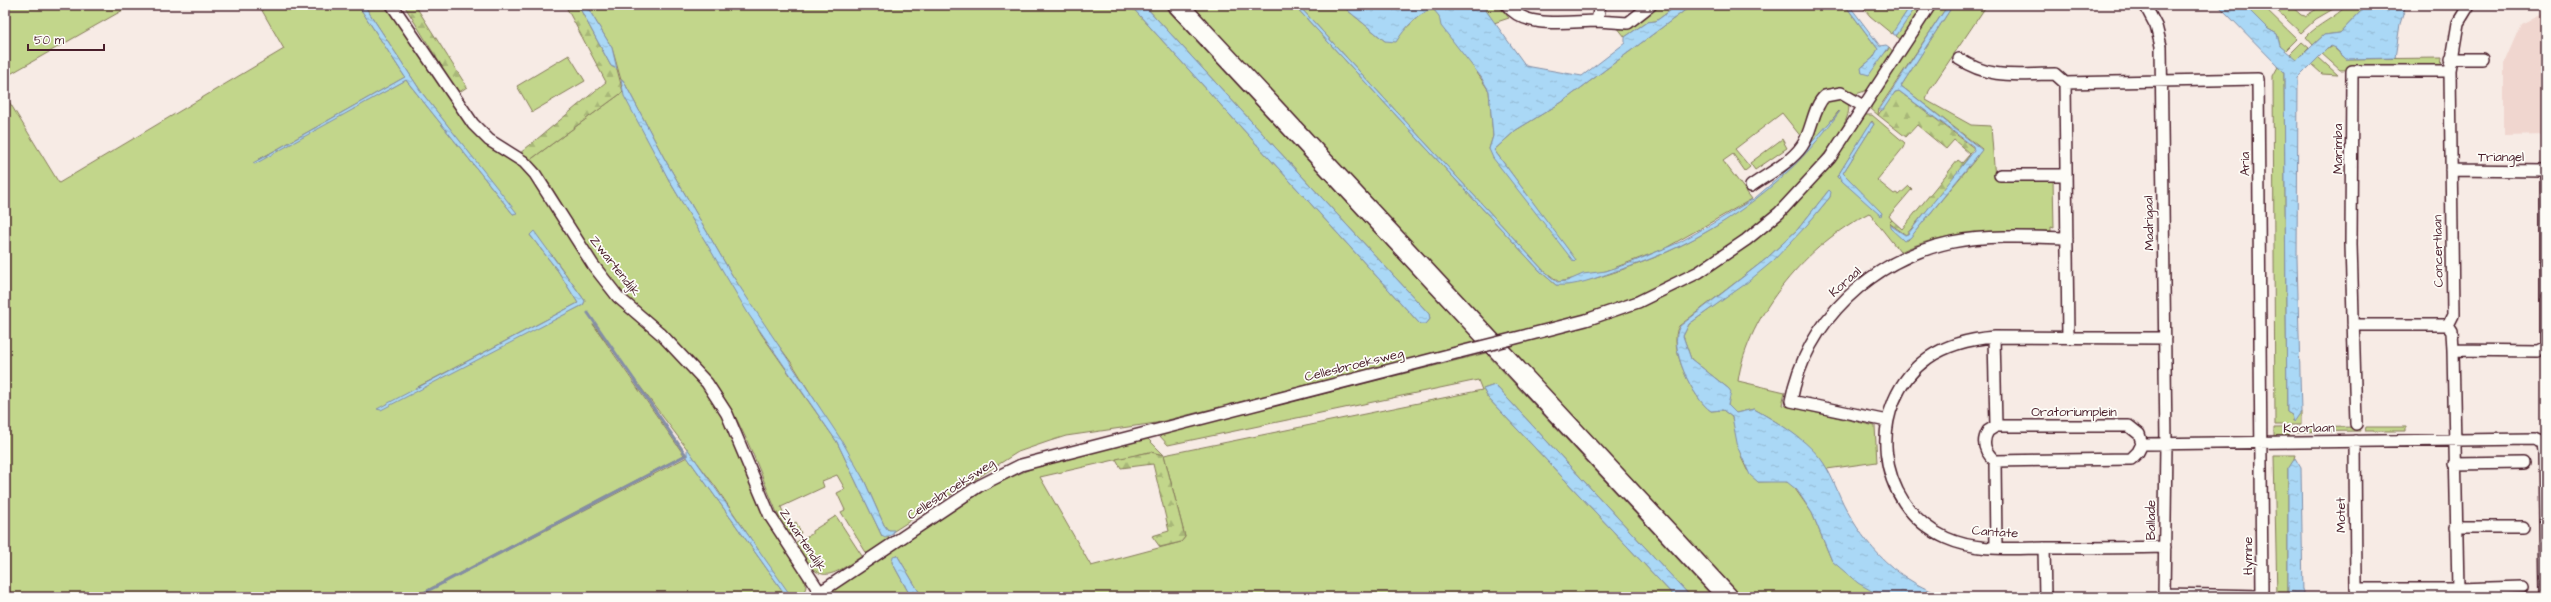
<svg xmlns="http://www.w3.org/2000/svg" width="2551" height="602" font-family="'Architects Daughter',sans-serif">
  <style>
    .built { fill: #f0d6cf }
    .green { fill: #c2d68b; stroke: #867a5b; fill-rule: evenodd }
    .forest { fill: url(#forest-firs); stroke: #867a5b }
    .water { fill: url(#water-ripples); stroke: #848ea5 }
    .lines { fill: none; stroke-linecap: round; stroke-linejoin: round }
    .stream { stroke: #848ea5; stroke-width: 3 }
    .minor-casing { stroke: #4a1f2b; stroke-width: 14 }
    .trunk-casing { stroke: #4a1f2b; stroke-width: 22 }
    .minor { stroke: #fdfcf7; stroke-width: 11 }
    .trunk { stroke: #fdfcf7; stroke-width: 19 }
    .minor-bridge-casing { stroke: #4a1f2b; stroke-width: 14; stroke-linecap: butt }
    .minor-bridge { stroke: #fdfcf7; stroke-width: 11 }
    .labels { text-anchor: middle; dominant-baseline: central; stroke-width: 3.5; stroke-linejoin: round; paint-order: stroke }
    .street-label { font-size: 13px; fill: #4a1f2b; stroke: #fdfcf7 }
  </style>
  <defs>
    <pattern id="forest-firs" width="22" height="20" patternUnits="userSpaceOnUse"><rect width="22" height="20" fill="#c2d68b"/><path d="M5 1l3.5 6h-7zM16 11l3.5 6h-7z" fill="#a8b778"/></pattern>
    <pattern id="water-ripples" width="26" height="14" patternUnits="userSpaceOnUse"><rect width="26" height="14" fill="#aad8f6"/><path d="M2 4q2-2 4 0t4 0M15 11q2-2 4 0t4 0" fill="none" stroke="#94b9d3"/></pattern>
  </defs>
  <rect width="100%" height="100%" fill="#f7ebe5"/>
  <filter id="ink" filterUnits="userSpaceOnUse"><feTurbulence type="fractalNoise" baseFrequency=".025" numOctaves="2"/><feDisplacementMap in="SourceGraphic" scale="8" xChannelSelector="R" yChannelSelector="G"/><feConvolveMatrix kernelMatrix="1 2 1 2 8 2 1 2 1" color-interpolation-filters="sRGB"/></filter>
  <g filter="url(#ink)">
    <path class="built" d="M2546,12v122l-42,1v-72l17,-39z"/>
    <path class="green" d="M5,5h127l-127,72z
      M263,5h95l47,72 -147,83 148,-80 107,134 3,-1 -94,-120 -58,-88h24l87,127 54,40 48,74 130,142 16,28 44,104 36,57 3,10 -4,10h-12l-75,-111 -122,-162 91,131 -270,142h-409v-502l54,88 225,-134 -24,-42zM530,235l22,20 33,46 -2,4 -165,82 160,-84 -20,-32z
      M586,5h544l290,319h6l4,-5 -1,-5 -285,-309h19l314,337 -321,81 -90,13 -16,5 -32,11 -124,79 -6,-1 -4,-5 -20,-45 -71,-115 -25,-34 -36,-56 -68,-117 -41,-78h-2l-9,-32z
      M1185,5h109l247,267 15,13c22,-1 45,-8 65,-15 93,-31 160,-82 218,-159l-31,38 11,-37 9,-13 14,-2 6,5c5,15 -14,39 -23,51 -53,74 -132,123 -217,154 -36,14 -76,21 -114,31z
      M1298,5h43l44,36 17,-9 20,-19 11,-4 7,7 49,75 4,45 -4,13 87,112 -82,-111 22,-20 46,-28 130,-97h153l33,44 -5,9 -11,9v6l26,-23 1,-3 5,6 -26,37 -12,4 -22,-5 -32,49 -20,-25 -47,36 15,18 -5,4 -12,-17 -10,7 29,38 -88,50 -58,22 -47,11 -16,-12z
      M1482,5h16l11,13 -15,5z
      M1652,5h26l-22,16 -9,1 -22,15 -8,-10z
      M1861,5h50l-19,29 -22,-18z
      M1917,5h8l-23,34h-2l-4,-3z
      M1934,5h14l-69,103 -1,7 -7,-6v-5z
      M1953,5h34l-58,86 -3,9 45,25 20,1 4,53h58l1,49 -3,-1v4c-52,1 -104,-2 -151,21l-31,-39c-60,30 -121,100 -131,168l47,11 -3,13 93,21 2,36 -50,7c-17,-27 -46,-45 -73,-60l-18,4 -8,-8 1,-16 -38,-30 -8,-23 6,-12c57,-40 97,-72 141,-127l-1,-7 -31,39 -32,30 -87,67c-12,19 14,73 32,85l12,-1 9,7 10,42 5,11 11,12 25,-1 8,2 21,30 20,48 50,36h-149l-233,-250 67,-18 175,-80 121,-134h9l33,28 -2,5 -26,32 17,14 2,-1 3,2 10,-9 3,3 -23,27 3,4 -2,6 13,14h5l66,-79 8,-12 -81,-63zM1872,121l2,3 -31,49 39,41 -40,-33 -3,-7 -2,3z
      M2244,5h18l35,34 -12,12 -5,-5 -3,-12 -9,-5z
      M2271,5h19l11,10 4,1 19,-11h16l-24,14 -15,14z
      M2347,5h20l-27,28 -16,2 -11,10 -7,-8c13,-14 29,-19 41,-32z
      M2302,42l7,6 -12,12 -8,-5z
      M2332,46l14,13 96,-1 -1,9 -101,3 -19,-17z
      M569,55l16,26 -53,31 -15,-26z
      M2318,57l20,18 -16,-1 -11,-10z
      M2279,65l5,7 3,340 5,3 1,6 8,-9v13h-26l-2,-349z
      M623,92l47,90 92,153 75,107 45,94 6,1 1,2 -22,15 -26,-42 4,-2 -8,-17 8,-4 -8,-14 -15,6 2,6 -43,20 8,19 7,-4 5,11 -10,5 -9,-14c-20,-44 -35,-94 -63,-134 -34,-48 -87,-79 -122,-126 -24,-33 -38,-75 -67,-104z
      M1782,139l5,9 -32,22 -5,-7z
      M1486,353l227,244h-22l-196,-212 -12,4 5,9 187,199h-753l-25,-42 -5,7 19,35h-82l5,-10 12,-9 48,-28 97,-64 51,-22 105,-26 17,17 318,-65 -4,-10 -310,65 -9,-10zM1150,452l14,3 21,82 -4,5 -90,24 -51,-89z
      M2359,427l1,4 -70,1 -1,4h-15v-8z
      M2366,427h40v4h-41z
      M2274,455h21l-3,11 -4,3v128h-11z
      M687,457l100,140h-370z
      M836,516l26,40c-36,24 -43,29 -68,-13l18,-9v-3z"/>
    <path class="forest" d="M404,5h11l52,82 -9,6z
      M565,5h13l33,61 6,3 6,23 -93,68 -11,-6 87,-72z
      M1899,91l75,57 -19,29 -49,58 -17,-12 3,-3 10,9 56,-69 4,3 8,-9 -16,-14 -8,9 -29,-24 -11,12 -28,-22 17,-23z
      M1150,452l14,3 21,82 -4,5 -21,5 -8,-11 17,-5 -16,-67 -32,4 -5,-9z"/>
    <path class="water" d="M358,5h6l58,88 95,120 -4,1 -107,-134 -151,84 -2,-1 152,-86z
      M578,5h8l26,43 5,21 -6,-3z
      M1130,5h14l285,309 1,5 -4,5h-6z
      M1294,5h4l245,265 14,12 10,-1 16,-7 23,-3 24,-8 50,-21 35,-20 40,-24 30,-26 55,-61c-54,78 -137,134 -227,161 -17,6 -39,15 -57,13l-15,-13z
      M1341,5h141l44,61 56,10 43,-33v-6l22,-15 9,-1 22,-16h14l-130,97 -46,28 -22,20 82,110 -2,2 -81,-104 -4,-9 4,-13 -4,-45 -8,-14 -40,-51 -2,-10 -6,-7c-16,5 -28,19 -37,33l-11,-1z
      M1845,5h4l31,41 6,-1 3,2 -20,28 -7,-2 -1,-5 12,-10 5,-9z
      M1911,5h6l-20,30h-3l-1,-3z
      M1948,5h5l-52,81 81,64 -72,88 -6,3 -14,-13v-3l15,10 3,-1 66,-83 -1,-5 -74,-55 -4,1 -12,18h-4z
      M2218,5h26l24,24 9,5 3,12 17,14 27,-25 16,-2 27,-28h39l-6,19 -5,34 -49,1 -11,-11 -5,-2 -32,32 -1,180 4,154 -7,10 -2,-7 -5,-3 -3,-340z
      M621,80h2l41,78 68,117 110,166 22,39 20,45 4,5h6l-1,4 -8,4 -3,-2 -45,-94 -88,-127 -79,-133 -46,-86z
      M1871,122l3,2 -31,49 39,40 -1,3 -39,-35 -2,-6 -1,4 -2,-2z
      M1829,190l2,2 -1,5 -23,28 -34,36 -29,24 -55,39 -6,12 8,23 38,30 2,3 -3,13 8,8 18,-4c23,13 49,28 66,49 10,13 16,30 23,45 22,44 57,81 106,94h-67l-24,-14 -26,-22 -20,-48 -15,-23 -10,-8h-29l-8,-7 -12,-27 -6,-31 -9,-7 -12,1c-18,-12 -44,-65 -31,-85l86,-67 32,-30z
      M534,231l51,70 -2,4 -202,105 -4,-1 201,-106 -20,-32 -28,-36z
      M1495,385l196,212h-16l-187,-199 -5,-9z
      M687,448l104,148 -1,1h-3l-100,-140z
      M2295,458l6,10 2,129h-15v-128z
      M897,555l25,42h-11l-19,-35 1,-6z"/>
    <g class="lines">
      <path class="stream" d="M416,597l270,-142 -98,-142"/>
      <g class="minor-casing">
        <path id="minor" d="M392,5l81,119 16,16 35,22 11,12 58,91 25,32 43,37 46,49 20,31 43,102 53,81
          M1507,5c18,25 63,16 90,16
          M1600,5l-3,16 31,2 23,-18
          M2145,5l11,21 5,20 5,397 -2,154
          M1959,59c32,21 59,15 96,15l10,9 193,-4 4,517 -97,-2
          M2451,59h31
          M2065,83l3,254
          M2451,170l95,1v173l-2,4 -6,3 -85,-1
          M2000,175h66
          M1751,186c17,-12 39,-23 51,-40 10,-14 11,-40 23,-50l16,-3 22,13
          M2353,325h95
          M1994,337l2,89 -8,5c-7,12 -3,21 7,30l136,-2 7,-7 4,-8 -3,-10 -10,-8h-133
          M2165,338l-171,-1c-24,2 -46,7 -66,21 -63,45 -54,147 18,180 31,14 67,10 101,10 40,0 79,0 118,-1
          M1512,339l74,-19 52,-18 61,-30 47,-32 33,-27 51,-55 100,-153
          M1887,421l-96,-20c15,-81 82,-142 161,-159 36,-7 78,-5 115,-4
          M2356,424l-5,-180 1,-173h98
          M2355,441l1,148h102l-5,-239 -1,-19 -4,-6 5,-10 -3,-244 8,-48 11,-18
          M2142,444l392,-5 9,4 1,9 2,144
          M1995,461l1,87
          M2454,464l69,-1
          M2456,527h66
          M2044,548l1,49
          M2458,589l65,-2
          M813,597l166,-111 42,-21 439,-113"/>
      </g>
      <g class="trunk-casing">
        <path id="trunk" d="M1178,5l550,592"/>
      </g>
      <use href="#minor" class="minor"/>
      <use href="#trunk" class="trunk"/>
      <g class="minor-bridge-casing">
        <path id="minor-bridge" d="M1460,352l52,-13"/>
      </g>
      <use href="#minor-bridge" class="minor-bridge"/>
    </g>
  </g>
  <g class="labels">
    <g class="street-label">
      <text transform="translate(2338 149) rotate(-90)">Marimba</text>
      <text x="2501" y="157">Triangel</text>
      <text transform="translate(2245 164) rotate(-90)">Aria</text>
      <text transform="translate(2149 223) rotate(-91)">Madrigaal</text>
      <text transform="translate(2438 251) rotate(-91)">Concertlaan</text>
      <text transform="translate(615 266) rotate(52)">Zwartendijk</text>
      <text transform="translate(1845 282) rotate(-42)">Koraal</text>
      <text transform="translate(1354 365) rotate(-14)">Cellesbroeksweg</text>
      <text x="2074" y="412">Oratoriumplein</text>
      <text transform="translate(2309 428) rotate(-1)">Koorlaan</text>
      <text transform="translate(951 489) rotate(-33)">Cellesbroeksweg</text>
      <text transform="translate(2341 515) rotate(-91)">Motet</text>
      <text transform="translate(2151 520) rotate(-90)">Ballade</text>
      <text transform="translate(1995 532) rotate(4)">Cantate</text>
      <text transform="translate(803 540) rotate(56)">Zwartendijk</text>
      <text transform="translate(2248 556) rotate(-90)">Hymne</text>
    </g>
  </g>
  <rect width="2551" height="602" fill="none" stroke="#fdfcf7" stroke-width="20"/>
  <rect x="10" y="10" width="2531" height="582" fill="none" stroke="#4a1f2b" stroke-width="1.5" filter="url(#ink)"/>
  <path d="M28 44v6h76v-6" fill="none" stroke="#4a1f2b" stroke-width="2"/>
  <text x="34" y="44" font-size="12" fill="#4a1f2b" stroke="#fdfcf7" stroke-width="3" paint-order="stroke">50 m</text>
</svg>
